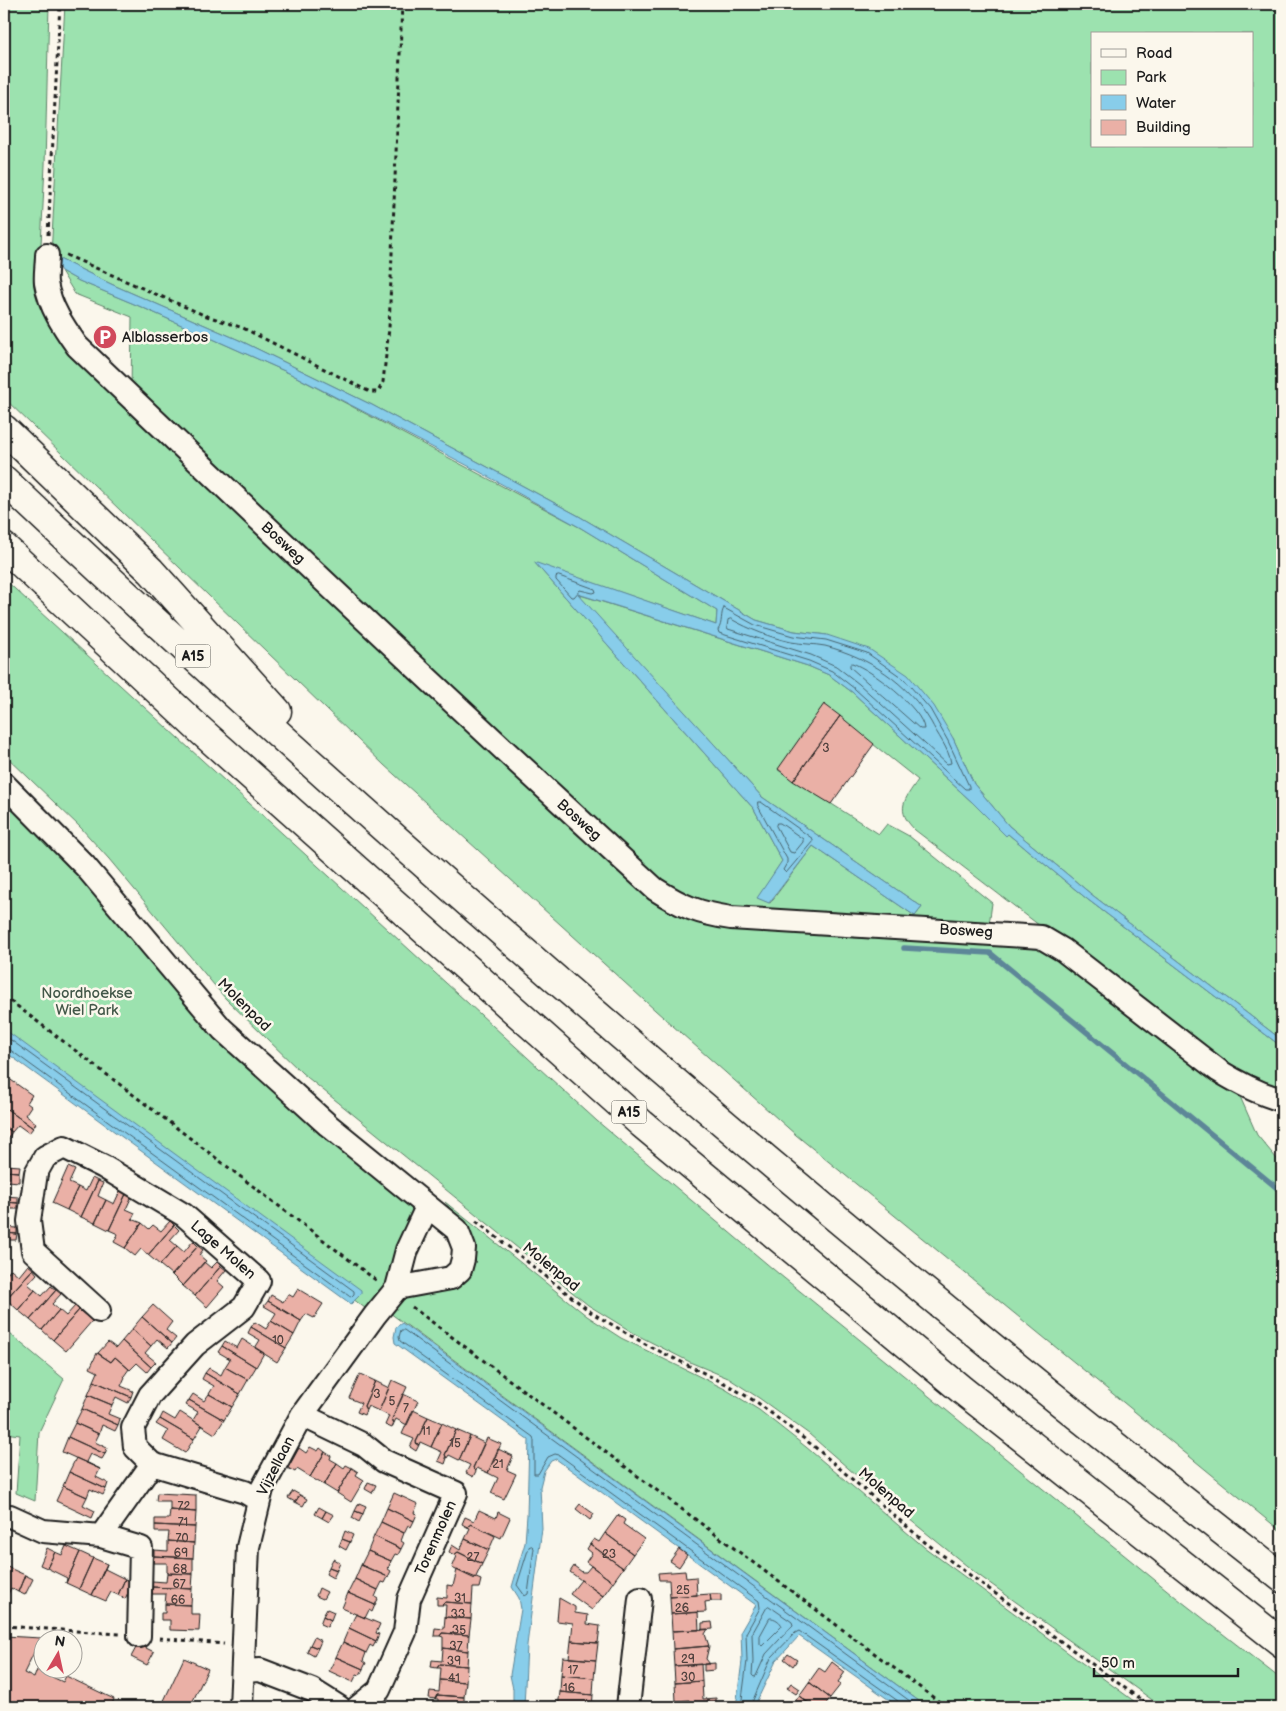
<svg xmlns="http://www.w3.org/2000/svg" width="1286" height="1711" font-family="'Balsamiq Sans',sans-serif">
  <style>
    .green { fill: #9ce2af; stroke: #5c7f66; fill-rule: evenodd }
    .water { fill: #88cdea; stroke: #5d8698 }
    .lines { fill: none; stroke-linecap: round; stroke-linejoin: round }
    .shore { stroke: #47636e; stroke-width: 1 }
    .stream { stroke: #5d8698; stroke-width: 5.5 }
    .building { fill: #eab0a6; stroke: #1c1c1c }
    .minor-casing { stroke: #1c1c1c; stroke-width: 26 }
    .highway-casing { stroke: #1c1c1c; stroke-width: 31 }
    .path { stroke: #1c1c1c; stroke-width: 3; stroke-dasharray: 4 4; stroke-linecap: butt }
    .minor { stroke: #fbf7ec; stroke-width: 22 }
    .highway { stroke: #fbf7ec; stroke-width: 28 }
    .labels { text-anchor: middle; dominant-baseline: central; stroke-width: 5; stroke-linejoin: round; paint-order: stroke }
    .number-label { font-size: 12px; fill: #50413e }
    .shield { fill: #fbf7ec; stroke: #5f5e5a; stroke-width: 1 }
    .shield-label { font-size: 14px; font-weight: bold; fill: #1c1c1c }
    .poi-label { font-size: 15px; fill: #1c1c1c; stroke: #fbf7ec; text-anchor: start }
    .street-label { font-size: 15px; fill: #1c1c1c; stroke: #fbf7ec }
    .park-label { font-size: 15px; fill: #425748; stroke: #fbf7ec }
  </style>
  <rect width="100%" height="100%" fill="#fbf7ec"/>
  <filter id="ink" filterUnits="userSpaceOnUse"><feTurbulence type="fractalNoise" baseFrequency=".02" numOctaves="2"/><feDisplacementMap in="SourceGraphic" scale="10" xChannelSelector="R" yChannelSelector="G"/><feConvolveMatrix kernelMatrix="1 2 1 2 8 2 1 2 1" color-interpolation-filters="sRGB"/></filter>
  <g filter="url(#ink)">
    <path class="green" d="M4,4h45l-4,161 -5,100 11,52 612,585 377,45 45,27 153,118 19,43 25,30v367l-486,-397 -141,-125 -271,-245 -380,-367z
      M65,4h1217v1036l-191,-146 -82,-68 -35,-42 -21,-46 -126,-103 -33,-4 -38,-11 -179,-105 -205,-110 -133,-65 -128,-56 -60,-29zM1092,34h160v112h-160z
      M61,271l18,10 60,25 150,67 292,155 136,83 -1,14 -181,-62 219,246 28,52 -24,37 12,5 43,-57 102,70 7,-9 -160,-110 -185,-203 231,72 21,9 23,17 120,110 34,33 2,-1 79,65 195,148v47l-25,-8 -76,-52 -266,-204c-20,-20 -11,-30 3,-50l-94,-75 -46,65 101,64 8,-10 22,12 83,67 -3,22 -276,-16 -35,-11 -547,-506 1,-75 -57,-23z
      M4,579l593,542 182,153 398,324 105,82v27h-120l-185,-133 -105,-85 -63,-55 -50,-36 -31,-20 -36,-15 -55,-28 -49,-30 -286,-232 -77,-75 -116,-139 -28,-31 -77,-74z
      M4,784l191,221 242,196 -42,78 -26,32 -181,-135 -184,-132z
      M445,1202l142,114 34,22 104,51 34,21 47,37 118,100 218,160h-215l-537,-394 14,-16 37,-6 25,-62z
      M4,1329l60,50 -25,53 -4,69 -19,-8 4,-58 -16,-2z"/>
    <path class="water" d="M51,255l60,29 128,56 133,65 205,110 179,105 38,11 33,4 42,14 39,26 26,31 19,32 21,46 35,42 82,68 191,146v7l-195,-148 -79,-65 -2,2 -34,-34 -120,-110 -23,-17 -21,-9 -230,-72 184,203 160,110 -7,9 -102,-70 -44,57 -12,-5 25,-37 -28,-52 -220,-247 182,63 1,-14 -136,-83 -103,-57 -189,-98 -150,-67 -60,-25 -18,-10z
      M4,1029l357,261v4l-10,10 -347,-253z
      M402,1323l525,384h-28l-100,-71 -23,25 -22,46h-18l6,-46 -1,-30 15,-26 -200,-146 -5,2 -7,10 -4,16 2,41 -15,117 -3,62h-11v-18l-3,-14 11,-66 -2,-11 -7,-11 13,-44 2,-28 2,-75 -134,-97 -1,-6 2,-10z"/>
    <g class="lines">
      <path class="shore" d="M559,576l36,13 1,3 -3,1 -13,-3 -6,7h-3l-15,-17v-3z
        M724,608l31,17 38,11 33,4 41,13 37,26 26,30 18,32 21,45v3h-4l-110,-100 -23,-18 -23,-10 -90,-28 -1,-3c5,-7 2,-16 6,-22z
        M731,619c20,11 38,18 60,23 11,2 23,2 34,4 44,11 83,37 106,76 6,12 18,27 20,41l-4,1 -88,-80 -23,-18 -25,-11 -83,-26 -1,-2 1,-7z
        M852,663c19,6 71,46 72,66h-4l-70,-62v-2z
        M758,802h3l52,37v2l-27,32 -3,-3 4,-7v-4l-29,-53z
        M777,823h3l23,16v3l-9,11 -4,-1 -14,-26z
        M4,1035l350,256v3l-3,3 -2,-1 -340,-247 -5,-1
        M532,1546l2,2 -6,46 -3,2 -8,-11 12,-38z
        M769,1606l23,16 1,3 -27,29 -10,22 -2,1 -2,-2 1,-14 -1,-27 15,-27z
        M770,1618c4,-1 11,4 12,8l-20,20 -2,-2v-8z
        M741,1707l6,-46 -1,-28 14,-25 -1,-7 -200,-146 -4,-1 -7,3 -10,17h-4v-33l-1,-4 -133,-96 -1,-4 2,-7h3l514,377
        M750,1707l21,-49 24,-25 4,-2 99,70 3,6"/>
      <path class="stream" d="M904,948l86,5 292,239"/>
    </g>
    <path class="building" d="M824,704l16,12 -47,65 -15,-12z
      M840,716l34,28 -43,60 -38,-23z
      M8,1078l24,17 -5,8 4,3 -6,9 11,8 -3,5 -29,-21v-7l2,-3 -2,-1v-12z
      M4,1107l29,21 -4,5 -11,-8 -6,7 -8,-6z
      M4,1126l8,6 -5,8 2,2 -4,5v8z
      M4,1155h2v10l14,1 -1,6 -15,-1z
      M68,1167l7,3 -6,13 9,4 -11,23 -15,-7z
      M4,1171l15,1v10l-11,-1v-3h-3v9h-1z
      M92,1178l6,3 -17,36 -14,-7 11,-23 8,4z
      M98,1181l5,2 -5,13 8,4 -11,23 -14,-6z
      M4,1187h1v9l13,1v6l-14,-1z
      M120,1191l6,3 -17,36 -14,-7 11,-23 8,4z
      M126,1194l6,2 -6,13 9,4 -3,6 10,4 -17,25 -11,-6 4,-8 -9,-4z
      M4,1202l14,1v6h-14v6z
      M170,1221l4,4 -26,30 -7,-6 -6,7 -10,-8 17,-25 7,6 4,-4 8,6z
      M174,1225l5,5 -9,10 7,6 -17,19 -12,-10z
      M4,1227l13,1v6l-13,-1z
      M4,1233l13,1 -1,6h-12z
      M193,1241l5,5 -26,29 -12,-10 17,-19 7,6z
      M198,1246l5,4 -4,5 7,6 -23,25 -11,-11z
      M204,1262l7,6 6,-6 4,4 -26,30 -12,-10z
      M28,1265l5,4 -27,30 -2,-2v-19l7,-9 8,7z
      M221,1266l5,4 -9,11 7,6 -17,20 -12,-11z
      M33,1269l4,5 -9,10 7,6 -17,20 -12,-11z
      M51,1286l5,4 -26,30 -12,-10 17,-20 7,6z
      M298,1289l25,15 -9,14 -8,-4 -5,7 -33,-20 3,-6 12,7 5,-8 5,3z
      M56,1290l5,4 -9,10 7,6 -17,20 -12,-10z
      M268,1301l33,20 -7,14 -23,-14 5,-8 -12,-7z
      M153,1305l19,17 -6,8 10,8 -4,5 -30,-26z
      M75,1306l4,4 -26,30 -11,-10 17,-20 7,6z
      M79,1310l13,11 -26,30 -13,-11z
      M142,1317l30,26 -4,5 -11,-9 -6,7 -19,-17z
      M271,1321l23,14 -8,13 -35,-21 4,-5 11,7z
      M251,1327l35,21 -9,14 -22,-14 5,-8 -12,-7z
      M132,1329l19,17 -6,7 11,9 -5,5 -29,-26z
      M242,1339l22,14 -8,14 -34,-21 3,-5 12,7z
      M122,1341l29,26 -4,5 -10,-9 -7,7 -15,-13 -4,5 -13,-9 10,-11 8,6z
      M222,1346l34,21 -8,13 -23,-13 5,-8 -12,-7z
      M97,1353l14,9 4,-5 14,12 -5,7 1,1 -4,9 12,5 -2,6 -37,-16 4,-9 -8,-4z
      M225,1367l23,13 -8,14 -35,-21 4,-5 12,7z
      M205,1373l35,21 -8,13 -23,-13 5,-8 -12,-7z
      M360,1374l15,7 -11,25 2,4 -2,5 -7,-3 4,-9 -12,-5z
      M392,1380l15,7 -15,32 2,4 -2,5 -7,-3 4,-9 -10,-5z
      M94,1381l37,16 -3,6 -12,-6 -4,8 -24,-10z
      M375,1381l14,7 -10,23 -11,-5 -2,4 -2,-4z
      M193,1394l11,7 5,-7 23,13 -8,13 -35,-20z
      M403,1394l15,7 -11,24 -11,-6 -2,4 -1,-1v-2l-1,-1z
      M88,1395l24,10 -4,9 12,5 -2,6 -36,-16z
      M189,1400l35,20 -9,14 -22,-14 5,-8 -12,-7z
      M82,1409l36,16 -3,6 -13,-6 -3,9 -24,-11z
      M413,1410l15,7 -12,25 3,3 -3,6 -6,-4 4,-8 -12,-5z
      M180,1412l22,14 -8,13 -34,-20 3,-6 12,7z
      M428,1417l14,6 -11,24 -11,-5 -1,3h-2l-1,-3z
      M160,1419l34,20 -9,14 -22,-13 5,-9 -12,-7z
      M75,1423l24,11 -4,8 12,6 -2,6 -37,-17z
      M442,1423l14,7 -11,25 2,3 -2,6 -7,-3 4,-9 -11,-5z
      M456,1430l14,6 -11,24 -10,-5 -2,3h-2l1,-2 -1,-1z
      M470,1436l14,7 -11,25 3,3 -3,6 -7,-4 4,-8 -11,-5z
      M68,1437l37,17 -3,5 -12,-5 -4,8 14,7 -38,-17z
      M487,1438l14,6 -13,29 -11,-5 -1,3 -3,-3z
      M310,1447l8,4 2,-3 5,4 -15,25 -13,-8 -2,3 -7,-4 11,-20 7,5z
      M498,1449l15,7 -6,14 9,4 -12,25 -13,-6 7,-15 -10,-5z
      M325,1452l6,4 -1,3 7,4 -13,22 -14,-8z
      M76,1458l24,11 -4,8 12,6 -2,6 -37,-17z
      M337,1463l7,5 2,-3 6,3 -15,25 -13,-8z
      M352,1468l6,4 -2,3 8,5 -13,22 -14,-9z
      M69,1472l37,17 -3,6 -13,-6 -3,8 -24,-11z
      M368,1482l8,3 -4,8 -7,-4z
      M63,1486l24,11 -4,8 12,6 -3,7 -36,-17z
      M293,1491l7,4 -5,7 -7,-4z
      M157,1493l39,2v17l-26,-2v-9h-14z
      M394,1493l24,11 -4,9 3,1 -3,7 -27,-13z
      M300,1495l7,4 -4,7 -8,-4z
      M359,1503l7,3 -3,8 -8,-3z
      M580,1504l14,10 -4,6 -14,-11z
      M319,1507l7,4 -4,7 -7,-4z
      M387,1508l27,13 -3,6 -3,-2 -4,8 -23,-11z
      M170,1510l26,2 -1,15 -40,-2v-6h14z
      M479,1510l17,8 2,-6 12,6 -9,20 -30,-14 -4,3 -5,-3 3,-7 9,4z
      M326,1511l8,4 -5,7 -7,-4z
      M355,1511l8,3 -4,8 -7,-4z
      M618,1515l7,5 -2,4 21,15 -11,15 -28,-21z
      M381,1522l23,11 -3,8 3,2 -3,6 -27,-13z
      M471,1524l24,12 -6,14 -24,-11 5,-11 -3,-1z
      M155,1525l40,2 -1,16 -26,-2 1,-9h-14z
      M345,1531l8,4 -3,7 -8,-3z
      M605,1533l28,21 -10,14 -33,-24 4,-5 5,3z
      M374,1536l27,13 -3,6 -3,-1 -4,7 -23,-10z
      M342,1539l8,3 -4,8 -7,-4z
      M465,1539l24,11 -7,14 -24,-12 -4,3 -5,-3 3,-7 8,5z
      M168,1541l26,2 -1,15 -39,-2v-6l14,1z
      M590,1544l33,24 -10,14 -27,-20 6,-9 -5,-4z
      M66,1546l14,6 -14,31 1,-5 -20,-10 8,-16 7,3z
      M47,1548l8,4 -8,16 -7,-3z
      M679,1549l8,6 -8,12 -9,-6z
      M368,1551l23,10 -3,8 3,2 -3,6 -27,-12z
      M80,1552l13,6 -14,31 -13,-6z
      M458,1552l24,12 -7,15 -23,-11 5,-12 -3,-1z
      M154,1556l39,2v16l-26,-1v-10h-14z
      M93,1558l14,6 -15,31 -13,-6z
      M333,1559l7,4 -3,7 -8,-3z
      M7,1561l-2,5 20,9 -7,17 -7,-4 -5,10 -2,-1v-30z
      M107,1564l-2,5 20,10 -7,16 -7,-3 -5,9 -14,-6z
      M361,1565l27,12 -3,6 -3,-1 -4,8 -23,-11z
      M574,1566l8,6h4l5,-6 22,16 -10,14 -33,-24z
      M329,1567l8,3 -4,8 -7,-4z
      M457,1570l24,10 -2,8h-6l-1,16 -27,-2 -3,3h-5v-8l10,1v-13l6,1z
      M685,1571l1,7 10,-1 1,18 -27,2 -1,-17h-10l-1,-7z
      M167,1573l26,1 -1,15 -40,-2v-6l14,1z
      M25,1575l8,4 -8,16 -7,-3z
      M125,1579l8,3 -8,17 -7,-4z
      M355,1579l23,11 -3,7 3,2 -3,6 -27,-12z
      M581,1580l22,16 -11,14 -22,-16z
      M152,1587l40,2 -1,16 -26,-1 1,-10h-14z
      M319,1588l8,4 -4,7 -7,-3z
      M348,1593l27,12 -3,7 -3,-2 -4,8 -23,-10z
      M710,1594h11v7h-10z
      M710,1594l1,7 -6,1 1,10 -35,2 -1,-17z
      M559,1598l16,9v6l13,2 -1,9 13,2 -2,17 -27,-2 2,-18 -16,-2z
      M445,1602l27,2 -1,15 -26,-2 1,-12h-4z
      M165,1604l26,1v9h9l-1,17 -29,-1v-10h-9v-7h4z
      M327,1609l7,3 -3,8 -8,-4z
      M698,1612l1,18 -27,1 -1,-17z
      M356,1614l24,10 -4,9 3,1 -3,7 -27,-13z
      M323,1616l8,4 -4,7 -7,-3z
      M445,1617l26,2 -2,16 -27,-2 -2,3h-6l1,-8 9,1z
      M712,1622l1,7 -11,1v-7z
      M349,1628l27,13 -3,6 -3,-2 -4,8 -23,-11z
      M708,1629l-3,5 4,12 -36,3 -1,-18z
      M442,1633l27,2 -1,16 -25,-3v-11l-3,-1z
      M4,1636l37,2 -17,35 10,5 3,-8 26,12 3,-6 48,23 -3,8h-75l-9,-4 -2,4h-21z
      M314,1637l7,4 -3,7 -8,-3z
      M571,1641l27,2 -2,17 -27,-2z
      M343,1642l23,11 -3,8 3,2 -3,6 -27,-12z
      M138,1644l16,8 -7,13 -16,-8z
      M310,1645l8,3 -4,8 -7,-4z
      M709,1646l-3,13 4,5 -36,2 -1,-17z
      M443,1648l25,3 -1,15 -27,-2 -3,4 -6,-1 1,-7 10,1z
      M788,1654l9,6 -4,6 -9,-7z
      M336,1657l27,12 -3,6 -3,-1 -4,8 -24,-11z
      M563,1657l33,3 -2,18 -33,-3z
      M184,1658l24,11 -18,38h-29z
      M832,1662l13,10 -7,10 3,2 -11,14 -21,-16 10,-14 6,4z
      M715,1663v7l-11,1v-7z
      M440,1664l27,2 -1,16 -26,-2 1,-12h-4z
      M701,1664l1,17 -27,2 -1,-17z
      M561,1675l33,3 -1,17 -33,-3z
      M440,1680l26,2 -2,15 -27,-2 -2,4 -6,-1 1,-7 9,1z
      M702,1681l1,18 13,-1v9h-27v-7l-13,1 -1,-18z
      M809,1682l21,16 -6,9h-10l-15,-11z
      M791,1683l9,6 -4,5 -9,-6z
      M560,1692l33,3 -1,12h-34z
      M437,1695l27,2v10h-26v-8h-3z
      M799,1696l15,11h-23z"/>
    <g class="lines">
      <g class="minor-casing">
        <path id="minor" d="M47,255c0,9 -2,19 -1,28 4,24 17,43 31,63 191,183 383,365 578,543 28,18 43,24 76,29l310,19 22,13 156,121c21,13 40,23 63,29
          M4,784l81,82 137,163 106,96 129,105 7,18 -1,11 -3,11 -9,8 -54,10 10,-38 20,-43
          M99,1311l-66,-60 -4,-30 7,-48 9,-16 19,-10 40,20 80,48 75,66 -15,26 -49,38 -45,50 -17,33 2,19 17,17 93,28 13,8
          M302,1415l62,30 20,16 72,32 -47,106 -4,33 -26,58 -21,17
          M10,1516l33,15 58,5 40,12 -2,88
          M101,1536l51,-72
          M244,1671l16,-1 52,20 27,17
          M241,1707l7,-160 14,-58 40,-74 73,-100 22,-27
          M628,1707l12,-108"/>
      </g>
      <g class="highway-casing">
        <path id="highway" d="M4,429l147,142 126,140
          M4,480c318,301 648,588 987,866 96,79 194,155 291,232
          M4,547l196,183 442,394 320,266 320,253"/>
      </g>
      <path class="path" d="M48,235l12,-231
        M66,255l138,60 39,13 127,64h8l5,-10 6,-54 13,-324
        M4,996l373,285
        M476,1221l116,92 55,32 79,39 32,19 58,45 110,95 225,164
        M412,1307l534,400
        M4,1626l116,8
        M159,1638l65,6"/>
      <use href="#minor" class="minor"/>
      <use href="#highway" class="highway"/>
    </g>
  </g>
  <defs>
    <g id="parking-disc" transform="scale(1.25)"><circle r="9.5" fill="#d1495b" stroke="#fbf7ec"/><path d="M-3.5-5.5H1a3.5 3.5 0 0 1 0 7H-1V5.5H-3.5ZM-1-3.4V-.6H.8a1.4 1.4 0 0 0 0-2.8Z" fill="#fff"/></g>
  </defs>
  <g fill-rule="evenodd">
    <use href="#parking-disc" x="105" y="337"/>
  </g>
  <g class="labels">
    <g class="number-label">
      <text x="826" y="748">3</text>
      <text x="278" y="1340">10</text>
      <text x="377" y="1394">3</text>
      <text x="392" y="1401">5</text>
      <text x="406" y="1408">7</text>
      <text x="426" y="1431">11</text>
      <text x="455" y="1443">15</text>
      <text x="498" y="1464">21</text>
      <text x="184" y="1506">72</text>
      <text x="183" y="1522">71</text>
      <text x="182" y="1538">70</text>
      <text x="181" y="1553">69</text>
      <text x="609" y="1554">23</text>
      <text x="473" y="1557">27</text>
      <text x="180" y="1569">68</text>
      <text x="179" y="1584">67</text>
      <text x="683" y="1590">25</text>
      <text x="460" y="1598">31</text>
      <text x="178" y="1600">66</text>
      <text x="682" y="1608">26</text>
      <text x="458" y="1614">33</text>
      <text x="459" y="1630">35</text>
      <text x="456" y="1646">37</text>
      <text x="688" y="1659">29</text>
      <text x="454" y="1661">39</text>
      <text x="573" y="1670">17</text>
      <text x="688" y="1677">30</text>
      <text x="454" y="1678">41</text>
      <text x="569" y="1688">16</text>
    </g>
    <g class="shield">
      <rect x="175.5" y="644.5" width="35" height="23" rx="4"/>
      <rect x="611.5" y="1100.5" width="35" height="23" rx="4"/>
    </g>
    <g class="shield-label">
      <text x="193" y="656">A15</text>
      <text x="629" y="1112">A15</text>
    </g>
    <g class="poi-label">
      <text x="122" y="337">Alblasserbos</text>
    </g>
    <g class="street-label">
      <text transform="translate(283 543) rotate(43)">Bosweg</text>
      <text transform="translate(579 820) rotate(42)">Bosweg</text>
      <text transform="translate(966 931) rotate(3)">Bosweg</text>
      <text transform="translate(244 1005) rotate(45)">Molenpad</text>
      <text transform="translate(223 1250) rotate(41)">Lage Molen</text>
      <text transform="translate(551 1267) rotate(39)">Molenpad</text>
      <text transform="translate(276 1466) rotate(-63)">Vijzellaan</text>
      <text transform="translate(886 1493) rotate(41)">Molenpad</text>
      <text transform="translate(436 1538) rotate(-66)">Torenmolen</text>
    </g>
    <g class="park-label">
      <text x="87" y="993">Noordhoekse<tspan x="87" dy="17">Wiel Park</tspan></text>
    </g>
  </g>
  <rect width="1286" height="1711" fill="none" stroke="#fbf7ec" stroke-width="20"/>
  <rect x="10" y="10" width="1266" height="1691" fill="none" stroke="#1c1c1c" stroke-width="2" filter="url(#ink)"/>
  <rect x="1091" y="32" width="162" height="115" fill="#fbf7ec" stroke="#a29f99"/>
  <rect x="1101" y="49" width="25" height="8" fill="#fbf7ec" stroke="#a29f99"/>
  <text x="1136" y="58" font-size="15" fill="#1c1c1c">Road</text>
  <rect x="1101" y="70" width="25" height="15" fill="#9ce2af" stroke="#a29f99"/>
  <text x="1136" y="82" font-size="15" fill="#1c1c1c">Park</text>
  <rect x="1101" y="95" width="25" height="15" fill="#88cdea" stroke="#a29f99"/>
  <text x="1136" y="108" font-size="15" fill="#1c1c1c">Water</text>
  <rect x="1101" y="120" width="25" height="15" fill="#eab0a6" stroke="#a29f99"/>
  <text x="1136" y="132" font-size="15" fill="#1c1c1c">Building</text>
  <g transform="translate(58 1654) rotate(9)"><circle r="24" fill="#fbf7ec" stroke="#a29f99"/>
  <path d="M0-4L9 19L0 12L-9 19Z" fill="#d1495b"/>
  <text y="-8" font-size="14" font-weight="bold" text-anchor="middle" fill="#1c1c1c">N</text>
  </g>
  <path d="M1094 1668v8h144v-8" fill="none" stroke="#1c1c1c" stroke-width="2.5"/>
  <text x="1101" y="1668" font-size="15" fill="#1c1c1c" stroke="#fbf7ec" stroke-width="4" paint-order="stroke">50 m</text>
</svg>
